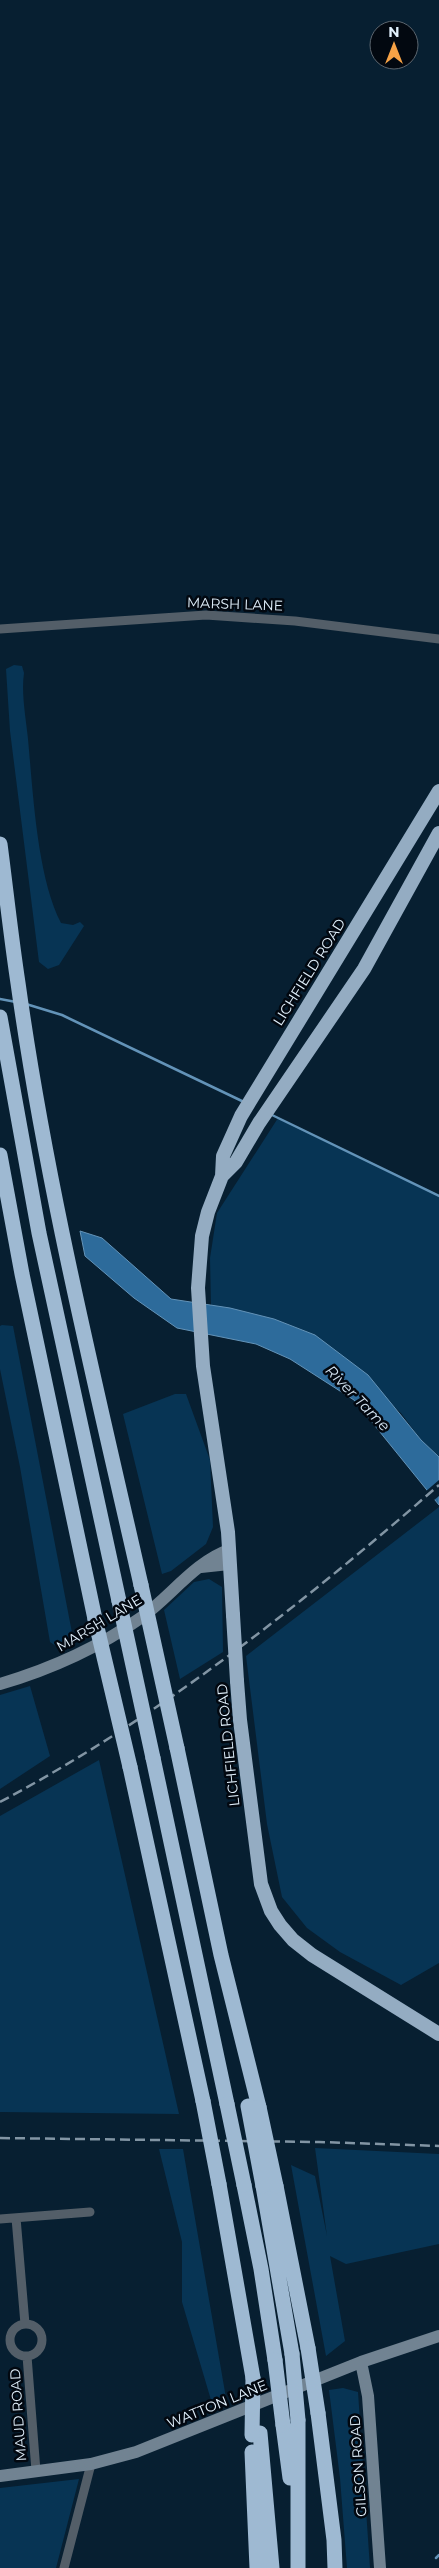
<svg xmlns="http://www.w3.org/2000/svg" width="439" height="2568" font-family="Montserrat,sans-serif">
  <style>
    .green { fill: #073454 }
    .water { fill: #2d6b9b; stroke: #6393b8 }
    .pier { fill: #071f31 }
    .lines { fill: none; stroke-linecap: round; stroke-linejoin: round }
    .stream { stroke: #6393b8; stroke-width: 2.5 }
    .minor { stroke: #535e68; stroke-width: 9 }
    .secondary { stroke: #718392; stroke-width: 12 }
    .trunk { stroke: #94acc2; stroke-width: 14 }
    .motorway { stroke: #9eb9d2; stroke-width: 15 }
    .rail { stroke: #8295a4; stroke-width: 2.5; stroke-dasharray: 10 5; stroke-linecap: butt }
    .trunk-bridge { stroke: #94acc2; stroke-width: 14 }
    .motorway-bridge { stroke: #9eb9d2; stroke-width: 15 }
    .labels { text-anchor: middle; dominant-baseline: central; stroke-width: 5; stroke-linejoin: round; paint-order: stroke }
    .street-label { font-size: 14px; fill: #e1f0fc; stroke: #020810 }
    .water-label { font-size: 15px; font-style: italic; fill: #d3e3f1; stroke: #020810 }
  </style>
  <rect width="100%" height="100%" fill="#071f31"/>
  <path class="green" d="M14,665l8,1 2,7c-3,21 2,45 4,66 5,53 9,138 33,184l12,2 7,-3 4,4 -25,39 -11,4 -9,-7 -29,-231 -4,-62z
    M278,1118l161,78v261l-18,-17 -20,-27 -86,-78 -41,-16 -63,-13 -1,-48 7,-45z
    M2,1325l11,1 61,317 -14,6 -10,-7 -30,-175 -20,-98v-43z
    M175,1394h11l24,66 3,67 -7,17 -35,27 -9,3 -39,-160z
    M439,1507v456l-38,22 -61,-33 -33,-24 -25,-31 -15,-73 -21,-168z
    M209,1579l13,8 1,65 -43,27 -16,-69 30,-28z
    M30,1686l20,70 -50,33v-94z
    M99,1760l80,354 -179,-2v-296z
    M315,2148l124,6v90l-93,20 -16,-8 15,85 -19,15 -35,-191 24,11 12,60z
    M159,2149h24l43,249 -15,2 -29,-98v-60z
    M343,2388l15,4 12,176h-23l-7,-90 -11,-88z
    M79,2479l-23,89h-56v-80z"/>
  <path class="water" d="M80,1231l22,7 69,61 59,9 44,11 41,16 53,40 53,65 18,17v48l-85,-105 -64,-41 -34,-15 -79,-16 -43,-30 -49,-42z"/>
  <path class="pier" d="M439,1480v16l-6,5 -8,-9z"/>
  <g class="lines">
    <path class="stream" d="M0,999l16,3
      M26,1004l36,11 182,87
      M272,1115l167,81
      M436,2558l3,-3"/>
    <path class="minor" d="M0,629l206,-14 89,6 144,18
      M16,2218l9,106
      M0,2219l90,-7
      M10 2340a16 16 0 1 1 32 0a16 16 0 1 1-32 0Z
      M27,2356l9,115
      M64,2568l27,-104"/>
    <path class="secondary" d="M201,1567l28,-3
      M0,1684c51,-15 98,-36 142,-67 29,-21 53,-55 87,-67
      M361,2362l7,34 12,172
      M0,2476l91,-12 45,-12 225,-90 78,-26"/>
    <path class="trunk" d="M222,1176l14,-14 23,-39 105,-154 75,-136
      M233,1615l-5,-83 -25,-166 -5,-78 4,-52 6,-24 14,-36 1,-20 18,-40 198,-325
      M237,1681l3,39 21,164 10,27 9,14 13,15 19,15 127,79"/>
    <path class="motorway" d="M0,844c6,46 11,93 18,139 28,202 78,403 123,602
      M0,1017l39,216 80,368
      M0,1155l22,119 73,345
      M177,1748l44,207 38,152
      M153,1758l74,346
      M130,1767l73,334
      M219,2184l34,194
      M244,2185l17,84 14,91
      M263,2186l29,168
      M276,2186l32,162
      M318,2413l16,127 1,28
      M283,2425l7,53
      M260,2433l12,135
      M252,2452l5,116
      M298,2568v-148"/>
    <path class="rail" d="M0,1802c158,-84 305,-200 439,-317
      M0,2138l319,4 120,4"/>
    <path class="trunk-bridge" d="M233,1615l4,66"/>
    <path class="motorway-bridge" d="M141,1585l36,163
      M119,1601l34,157
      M95,1619l35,148
      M203,2101l16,83
      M227,2104l17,81
      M248,2106l15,80
      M259,2107l17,79
      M308,2348l10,65
      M292,2354l6,66
      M275,2360l8,65
      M252,2435l1,-57"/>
  </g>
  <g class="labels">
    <g class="street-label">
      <text transform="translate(235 604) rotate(2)">MARSH LANE</text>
      <text transform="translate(309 972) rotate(-58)">LICHFIELD ROAD</text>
      <text transform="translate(99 1623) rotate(-31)">MARSH LANE</text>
      <text transform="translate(228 1745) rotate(-96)">LICHFIELD ROAD</text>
      <text transform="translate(217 2404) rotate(-22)">WATTON LANE</text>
      <text transform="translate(18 2415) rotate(-94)">MAUD ROAD</text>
      <text transform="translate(358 2466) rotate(-94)">GILSON ROAD</text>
    </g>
    <g class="water-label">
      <text transform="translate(358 1398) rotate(46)">River Tame</text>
    </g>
  </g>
  <g transform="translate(394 45)"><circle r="24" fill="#020810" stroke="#5b656e"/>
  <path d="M0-4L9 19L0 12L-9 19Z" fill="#f6a246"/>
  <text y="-8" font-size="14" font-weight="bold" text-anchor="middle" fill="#e1f0fc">N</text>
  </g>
</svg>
